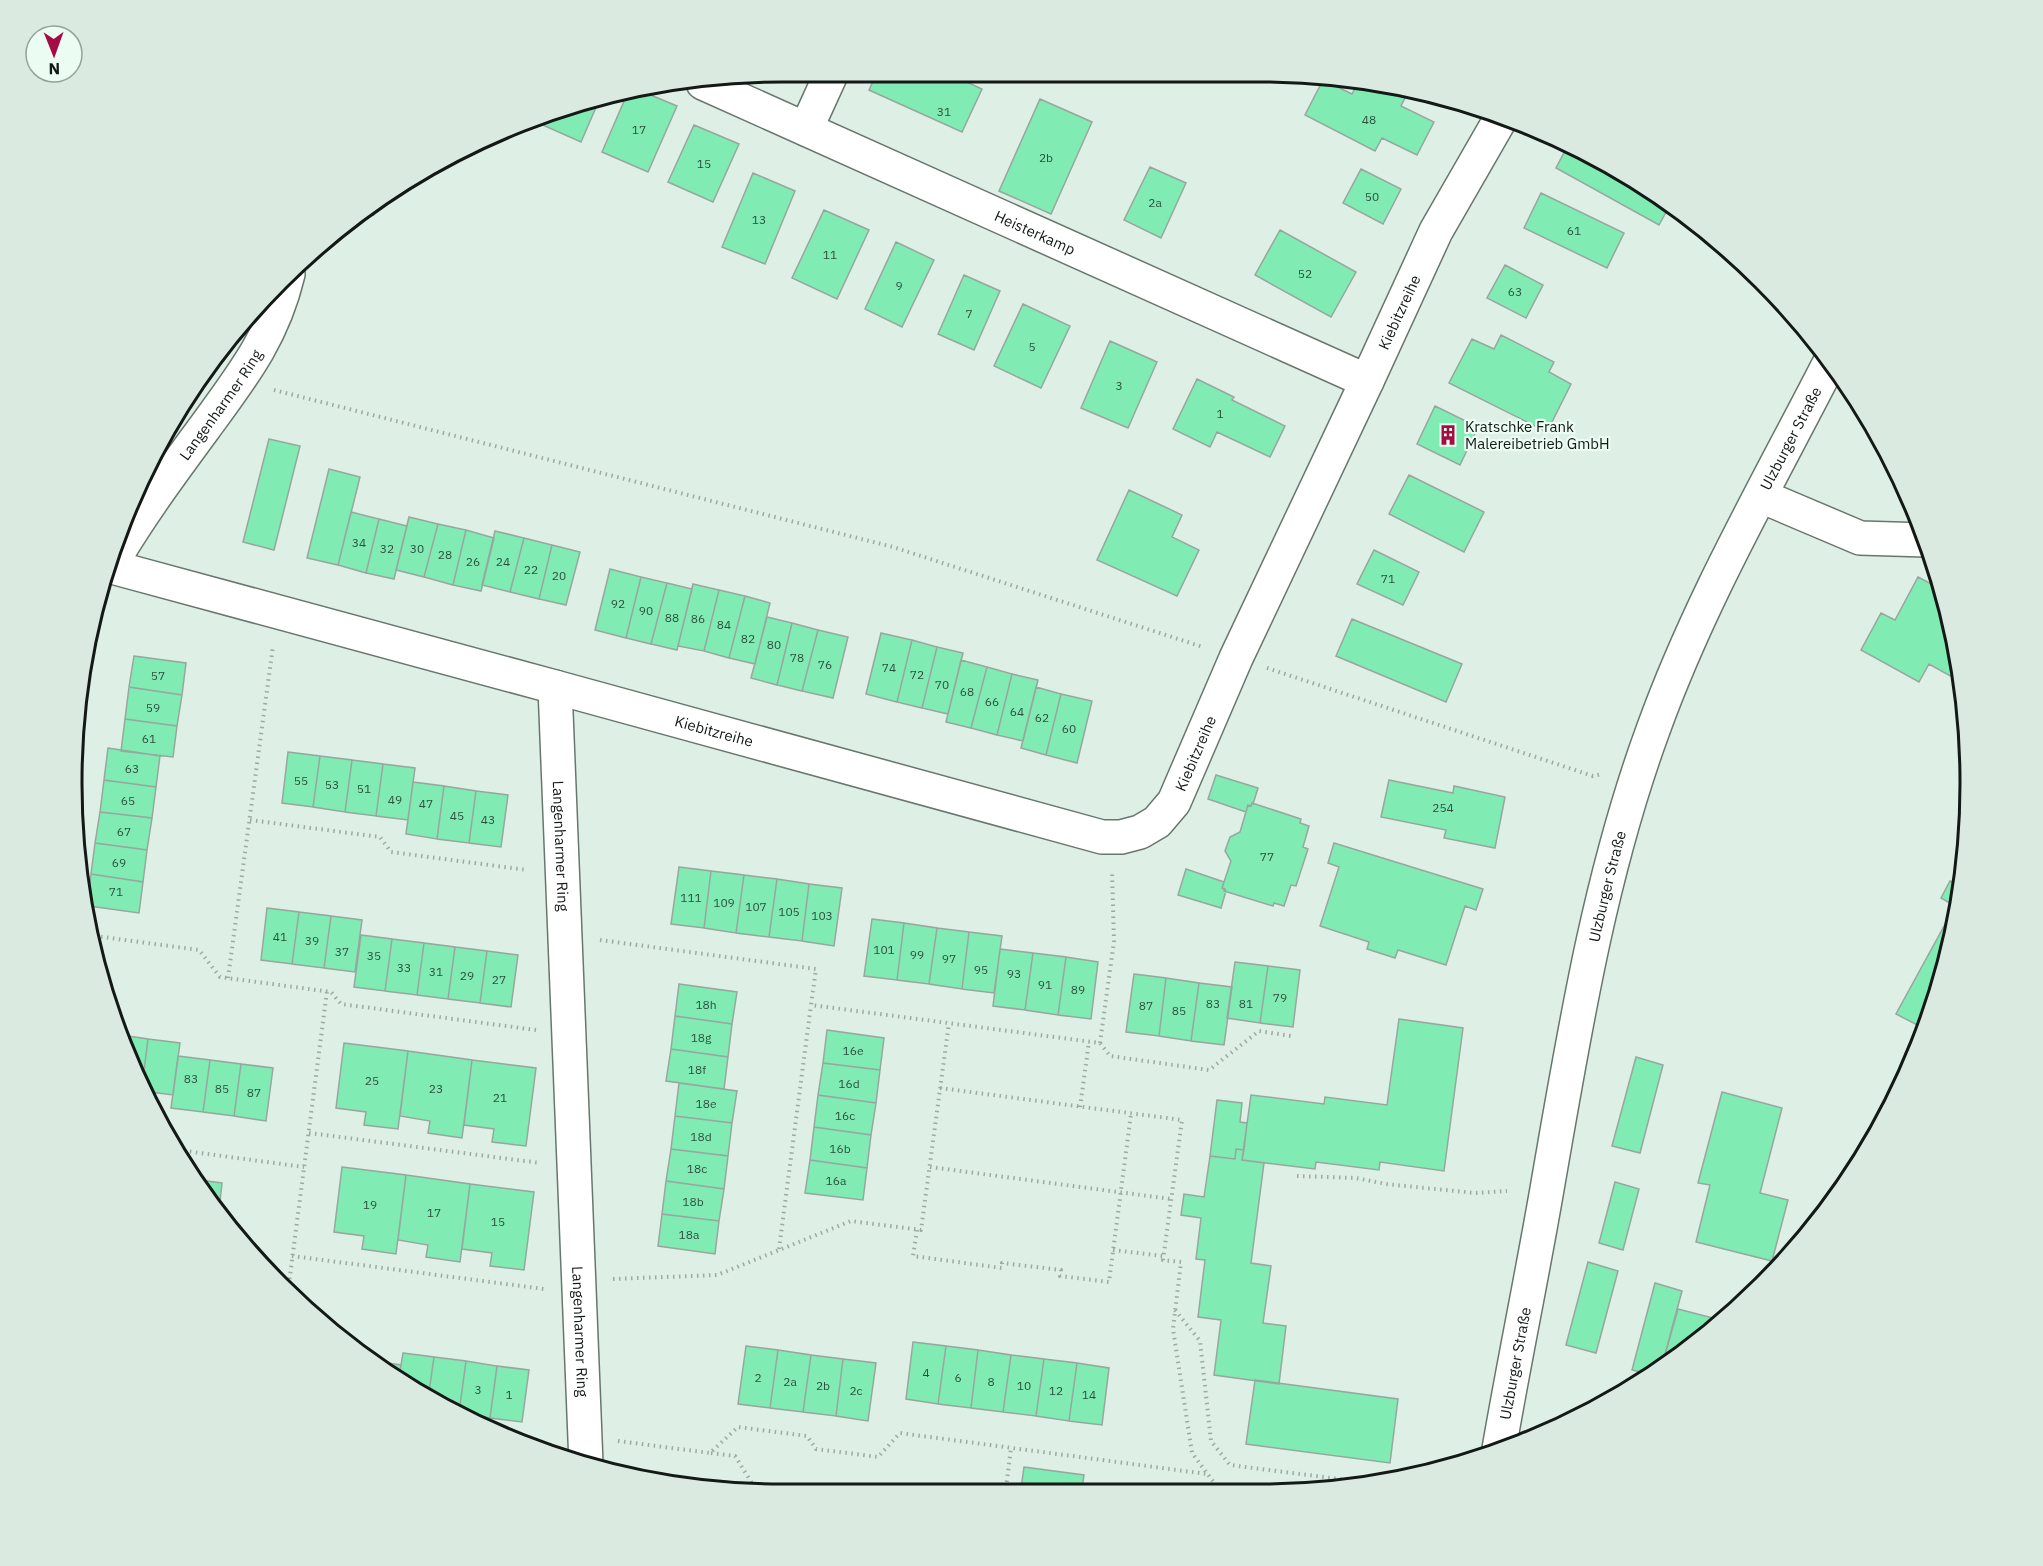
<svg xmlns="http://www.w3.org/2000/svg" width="2043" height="1566" font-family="'IBM Plex Sans',sans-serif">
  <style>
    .building { fill: #80ebb3; stroke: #97a79e; stroke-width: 1.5 }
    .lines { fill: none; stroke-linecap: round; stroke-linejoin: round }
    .minor-casing { stroke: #68776e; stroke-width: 36 }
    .major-casing { stroke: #68776e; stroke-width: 36 }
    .path { stroke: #9caaa2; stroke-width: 4; stroke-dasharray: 1.5 4.5; stroke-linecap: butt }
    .minor { stroke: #fff; stroke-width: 33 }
    .major { stroke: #fff; stroke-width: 33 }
    .labels { text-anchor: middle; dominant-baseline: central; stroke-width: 4.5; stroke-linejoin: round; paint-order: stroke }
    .number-label { font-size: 12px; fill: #2e4e3d }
    .street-label { font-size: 15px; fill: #131916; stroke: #ebfcf2 }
    .poi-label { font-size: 15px; fill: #131916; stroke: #ebfcf2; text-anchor: start }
    .rim { fill: none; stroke: #131916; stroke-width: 3 }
  </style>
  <rect width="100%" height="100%" fill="#deefe5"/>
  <path class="building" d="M877,72h69l36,17 -20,43 -93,-42z
    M1323,80l29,14 6,-12 51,8 -8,16 33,16 -17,33 -35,-17 -7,13 -70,-36z
    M641,91l36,15 -29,66 -46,-20 26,-60z
    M601,96l-20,46 -45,-20 63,-26z
    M1040,99l52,23 -41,92 -52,-23z
    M694,125l45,19 -26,58 -45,-20z
    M1569,143l101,62 -11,20 -103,-57z
    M1150,167l36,16 -25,55 -37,-18z
    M1361,169l40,20 -18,35 -40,-21z
    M753,173l42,18 -30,73 -43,-17z
    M1541,193l83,40 -17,35 -83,-40z
    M824,210l45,20 -32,69 -45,-21z
    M1280,230l76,42 -25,45 -76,-42z
    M896,242l38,18 -32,67 -37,-18z
    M1505,265l38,20 -17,33 -39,-20z
    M964,275l36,16 -26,59 -36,-16z
    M1023,304l47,22 -29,62 -47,-22z
    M1501,335l53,27 -5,10 22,12 -24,48 -98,-49 23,-44 22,10z
    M1110,341l47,21 -29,66 -47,-20z
    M1197,379l37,18 -2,3 53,26 -15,31 -53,-25 -7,15 -37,-18z
    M1435,406l43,21 -18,38 -43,-21z
    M269,439l31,7 -26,104 -31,-8z
    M329,469l31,8 -22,88 -31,-7z
    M1409,475l75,37 -20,40 -75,-38z
    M1129,490l53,25 -10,22 27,13 -22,46 -80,-36z
    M351,512l28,7 -13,54 -28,-8z
    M409,517l29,7 -14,53 -28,-7z
    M379,519l28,7 -13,53 -28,-6z
    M438,524l28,6 -13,55 -29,-8z
    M466,530l28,8 -13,53 -28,-6z
    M495,531l29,7 -14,54 -28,-7z
    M524,538l28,7 -13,54 -29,-7z
    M552,545l28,7 -14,53 -27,-6z
    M1374,550l45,22 -16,33 -46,-21z
    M610,569l31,8 -15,61 -31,-8z
    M641,577l26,6 -16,61 -25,-6z
    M1918,577l23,12 16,55 4,38 -32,-18 -10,18 -58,-32 20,-37 14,7z
    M667,583l25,6 -15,61 -26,-6z
    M693,584l26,6 -15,61 -26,-5z
    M719,590l26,6 -16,62 -25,-7z
    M745,596l25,7 -15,61 -26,-6z
    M767,617l25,6 -15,62 -26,-7z
    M1352,619l110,45 -16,38 -110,-46z
    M792,623l26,7 -16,61 -25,-6z
    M818,630l30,7 -15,61 -31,-7z
    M881,633l31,7 -15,62 -31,-8z
    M912,640l25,7 -15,61 -25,-6z
    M937,647l26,6 -15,61 -26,-6z
    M134,656l52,7 -4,32 -53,-8z
    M961,660l26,7 -16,61 -25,-6z
    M987,667l25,7 -15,61 -26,-7z
    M1012,674l26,6 -15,61 -26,-6z
    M129,687l53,8 -5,31 -52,-7z
    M1036,687l25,7 -15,61 -25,-7z
    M1061,694l31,7 -15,62 -31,-8z
    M125,719l52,7 -4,31 -52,-6z
    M108,748l52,8 -4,31 -52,-7z
    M288,752l32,4 -7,51 -31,-4z
    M320,756l32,4 -7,52 -32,-5z
    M352,760l31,4 -7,52 -31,-4z
    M383,764l32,4 -7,52 -32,-4z
    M1216,775l42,13 -5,16 -1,-1 -1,3 -3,-1 -2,7 -38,-13z
    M104,780l52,7 -4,31 -52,-6z
    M1389,780l64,13 1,-7 51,11 -10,51 -51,-10 2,-8 -65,-13z
    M413,782l31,4 -7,53 -31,-5z
    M444,786l32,5 -7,52 -32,-4z
    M476,791l32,4 -7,52 -32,-4z
    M1252,803l49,16 -1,4 9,3 -6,21 5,2 -12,37 -5,-1 -7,21 -10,-3 -1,3 -49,-15 1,-2 -3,-1 9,-27 -6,-10 5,-14 10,-5 8,-27 3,1z
    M100,812l52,6 -5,32 -52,-7z
    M95,843l52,7 -4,32 -52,-8z
    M1334,843l149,46 -7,21 -11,-4 -19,59 -48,-15 -3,8 -28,-9 2,-7 -49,-16 19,-59 -11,-4z
    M679,867l32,4 -7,57 -33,-4z
    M1963,868l-6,53 -32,108 -29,-15 59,-108 -14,-8 9,-17 5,2z
    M1186,869l38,13 -2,6 4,3 -5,17 -43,-13z
    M711,871l33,4 -8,58 -32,-5z
    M91,874l52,8 -4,31 -50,-7 -1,-5z
    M744,875l33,4 -8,58 -33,-4z
    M777,879l32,5 -7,57 -33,-4z
    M809,884l33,4 -8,58 -32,-5z
    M267,908l32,4 -7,52 -31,-4z
    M299,912l32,4 -7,52 -32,-4z
    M331,916l31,4 -7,52 -31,-4z
    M872,919l32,4 -7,57 -33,-4z
    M904,923l33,5 -8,56 -32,-4z
    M937,928l32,4 -7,57 -33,-5z
    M969,932l33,4 -8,57 -32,-4z
    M361,935l31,4 -7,52 -31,-4z
    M392,939l32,4 -7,52 -32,-4z
    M424,943l31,4 -7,52 -31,-4z
    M455,947l32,4 -7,52 -32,-4z
    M1000,949l33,4 -8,57 -32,-4z
    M487,951l31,4 -7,52 -31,-4z
    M1033,953l33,4 -8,58 -33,-5z
    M1066,957l32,5 -7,57 -33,-4z
    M1235,962l33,4 -8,57 -33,-5z
    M1268,966l32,4 -7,57 -33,-4z
    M1134,974l32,4 -7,58 -33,-4z
    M1166,978l33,5 -8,58 -32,-5z
    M1199,983l33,4 -8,58 -33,-4z
    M679,984l58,8 -5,32 -57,-8z
    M675,1016l57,8 -4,33 -57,-8z
    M1399,1019l64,9 -19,143 -64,-9 -1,8 -63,-8 -1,7 -73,-9 9,-65 73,9 1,-7 62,8z
    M827,1030l57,8 -4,32 -57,-7z
    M121,1035l27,4 -5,40z
    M148,1039l32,4 -7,52 -23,-3 -7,-13z
    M344,1043l64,8 -10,78 -34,-4 2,-13 -30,-4z
    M671,1049l57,8 -4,32 -58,-8z
    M408,1051l64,9 -10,78 -34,-5 2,-12 -30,-5z
    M178,1056l32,4 -7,52 -32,-4z
    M1636,1057l27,8 -23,88 -28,-7z
    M210,1060l31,4 -7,52 -31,-4z
    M472,1060l64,8 -10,78 -34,-4 2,-13 -30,-4z
    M823,1063l57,7 -4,33 -58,-8z
    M241,1064l32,4 -7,53 -32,-5z
    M679,1083l58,8 -5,32 -57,-7z
    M1722,1092l60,16 -22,85 28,7 -16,61 -76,-19 14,-57 -12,-2z
    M818,1095l58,8 -5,32 -57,-8z
    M1217,1100l25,3 -2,19 7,1 -3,27 -8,-1 -1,10 -25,-3z
    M675,1116l57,7 -4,33 -57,-7z
    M814,1127l57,8 -4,33 -57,-8z
    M671,1149l57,7 -4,33 -58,-8z
    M1236,1149l8,1 -2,10 22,3 -13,100 20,3 -8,57 23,3 -7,58 -65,-9 7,-55 -23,-3 7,-57 -9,-1 5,-41 -20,-3 3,-21 20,3 6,-41 25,3z
    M810,1160l57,8 -4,32 -58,-7z
    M342,1167l64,8 -10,79 -34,-5 2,-13 -30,-4z
    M406,1175l64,9 -10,78 -34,-5 2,-12 -30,-5z
    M192,1179l30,4 -3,28z
    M666,1181l58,8 -5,32 -57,-7z
    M1615,1182l24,7 -16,61 -24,-7z
    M470,1184l64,8 -10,78 -34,-4 2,-13 -30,-4z
    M662,1214l57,7 -4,33 -57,-8z
    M1588,1262l30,9 -22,82 -30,-8z
    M1655,1283l27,8 -21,78 -8,6 -21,-5z
    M1678,1309l43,11 -60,49z
    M913,1342l33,4 -8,58 -32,-5z
    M746,1346l32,4 -8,58 -32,-4z
    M946,1346l32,4 -7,58 -33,-4z
    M778,1350l33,5 -8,57 -33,-4z
    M978,1350l33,5 -8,57 -32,-4z
    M403,1353l31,4 -6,42 -29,-22z
    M811,1355l32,4 -7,57 -33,-4z
    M1011,1355l33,4 -8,57 -33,-4z
    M434,1357l32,4 -7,52 -31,-14z
    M843,1359l33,4 -8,58 -32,-5z
    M1044,1359l33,4 -8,58 -33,-5z
    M466,1361l31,5 -7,52 -31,-5z
    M380,1362l21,3 -2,12z
    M1077,1363l32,5 -7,57 -33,-4z
    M497,1366l32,4 -7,52 -32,-4z
    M1255,1380l143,19 -8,64 -144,-19z
    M1024,1467l60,8 -2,13h-61z"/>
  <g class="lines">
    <g class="minor-casing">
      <g id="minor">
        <path id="s1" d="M703,83l664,298"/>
        <path d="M806,129l26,-57"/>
        <path d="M1761,496l99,42 66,2"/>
        <path id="s2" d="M116,556c27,-45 58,-87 89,-129 38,-52 68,-90 83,-153"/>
        <path id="s3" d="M112,567l443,120 31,777"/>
        <path id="s4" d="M555,687l547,150h19l19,-5 17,-10 17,-20 62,-144 131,-277 69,-150 65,-113"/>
      </g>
    </g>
    <g class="major-casing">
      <g id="major">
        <path id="s5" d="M1499,1449c15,-87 33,-173 48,-260 27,-155 52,-312 106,-459 46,-128 115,-247 177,-368"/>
      </g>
    </g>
    <path class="path" d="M361,219l11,-4 18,-19
      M274,390l619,157 310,100
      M1267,668l326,108 9,-2
      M250,820l130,17 11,15 136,18
      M95,936l104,14 21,27 111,15 10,12 195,26
      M600,940l216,29 -5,36 289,38 10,13 99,14 50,-39 32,5
      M228,978l45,-332
      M1100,1043l14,-102 -2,-70
      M940,1088l242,32 -19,140 18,2 -8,67 19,124 26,35
      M1080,1107l9,-65
      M309,1133l231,30
      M178,1150l126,17
      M930,1167l241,32
      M1297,1176l59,2 30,6 89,9 32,-2
      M917,1230l-4,26 89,12v-5l59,7 -1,6 49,6 22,-168
      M779,1249l32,-244
      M1113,1250l50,6
      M292,1256l252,33
      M613,1279l104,-4 134,-54 70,9 28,-207
      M288,1291l39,-300
      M1175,1310l25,31 11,100 19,24 140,18
      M520,1441l32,4
      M618,1441l92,12 28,-26 69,9 9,13 62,8 22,-24 307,41
      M711,1453l24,3 20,32
      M1006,1488l5,-40"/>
    <use href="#minor" class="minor"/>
    <use href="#major" class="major"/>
  </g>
  <defs>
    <g id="building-bare" transform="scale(1.62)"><path d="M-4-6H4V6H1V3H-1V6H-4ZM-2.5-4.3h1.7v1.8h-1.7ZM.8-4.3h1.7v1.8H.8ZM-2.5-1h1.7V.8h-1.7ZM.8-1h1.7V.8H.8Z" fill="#a50c44" stroke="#ebfcf2" stroke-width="2.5" paint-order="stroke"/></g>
  </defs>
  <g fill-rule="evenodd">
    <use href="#building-bare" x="1448" y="435"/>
  </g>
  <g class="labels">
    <g class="number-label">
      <text x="944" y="111">31</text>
      <text x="1369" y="119">48</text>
      <text x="639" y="129">17</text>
      <text x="1046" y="157">2b</text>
      <text x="704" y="163">15</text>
      <text x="1372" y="196">50</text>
      <text x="1155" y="202">2a</text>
      <text x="759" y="219">13</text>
      <text x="1574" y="230">61</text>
      <text x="830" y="254">11</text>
      <text x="1305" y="273">52</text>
      <text x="899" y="285">9</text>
      <text x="1515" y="291">63</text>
      <text x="969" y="313">7</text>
      <text x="1032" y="346">5</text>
      <text x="1119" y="385">3</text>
      <text x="1220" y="413">1</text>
      <text x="359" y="542">34</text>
      <text x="387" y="548">32</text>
      <text x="417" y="548">30</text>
      <text x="445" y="554">28</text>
      <text x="473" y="561">26</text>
      <text x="503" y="561">24</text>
      <text x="531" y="569">22</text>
      <text x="559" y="575">20</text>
      <text x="1388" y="578">71</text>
      <text x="618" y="603">92</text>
      <text x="646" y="610">90</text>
      <text x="672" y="617">88</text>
      <text x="698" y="618">86</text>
      <text x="724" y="624">84</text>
      <text x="748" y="638">82</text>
      <text x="774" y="644">80</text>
      <text x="797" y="657">78</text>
      <text x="825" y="664">76</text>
      <text x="889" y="667">74</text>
      <text x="917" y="674">72</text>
      <text x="158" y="675">57</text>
      <text x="942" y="684">70</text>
      <text x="967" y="691">68</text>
      <text x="992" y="701">66</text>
      <text x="153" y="707">59</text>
      <text x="1017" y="711">64</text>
      <text x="1042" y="717">62</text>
      <text x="1069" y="728">60</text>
      <text x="149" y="738">61</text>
      <text x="132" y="768">63</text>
      <text x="301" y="780">55</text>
      <text x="332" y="784">53</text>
      <text x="364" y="788">51</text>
      <text x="395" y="799">49</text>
      <text x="128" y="800">65</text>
      <text x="426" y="803">47</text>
      <text x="1443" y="807">254</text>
      <text x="457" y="815">45</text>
      <text x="488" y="819">43</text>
      <text x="124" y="831">67</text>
      <text x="1267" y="856">77</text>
      <text x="119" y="862">69</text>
      <text x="116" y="891">71</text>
      <text x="691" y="897">111</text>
      <text x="724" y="902">109</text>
      <text x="756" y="906">107</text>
      <text x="789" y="911">105</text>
      <text x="822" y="915">103</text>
      <text x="280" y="936">41</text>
      <text x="312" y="940">39</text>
      <text x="884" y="949">101</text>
      <text x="342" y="951">37</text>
      <text x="917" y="954">99</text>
      <text x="374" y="955">35</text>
      <text x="949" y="958">97</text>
      <text x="404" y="967">33</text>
      <text x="981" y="969">95</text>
      <text x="436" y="971">31</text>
      <text x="1014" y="973">93</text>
      <text x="467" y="975">29</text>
      <text x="499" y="979">27</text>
      <text x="1045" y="984">91</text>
      <text x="1078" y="989">89</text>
      <text x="1280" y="997">79</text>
      <text x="1213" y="1003">83</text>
      <text x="1246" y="1003">81</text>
      <text x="706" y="1004">18h</text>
      <text x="1146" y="1005">87</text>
      <text x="1179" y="1010">85</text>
      <text x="701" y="1037">18g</text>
      <text x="853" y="1050">16e</text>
      <text x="697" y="1069">18f</text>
      <text x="191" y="1078">83</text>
      <text x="372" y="1080">25</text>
      <text x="849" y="1083">16d</text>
      <text x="222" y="1088">85</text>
      <text x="436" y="1088">23</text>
      <text x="254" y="1092">87</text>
      <text x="500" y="1097">21</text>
      <text x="706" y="1103">18e</text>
      <text x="845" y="1115">16c</text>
      <text x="701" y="1136">18d</text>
      <text x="840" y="1148">16b</text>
      <text x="697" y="1168">18c</text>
      <text x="836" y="1180">16a</text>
      <text x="693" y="1201">18b</text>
      <text x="370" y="1204">19</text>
      <text x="434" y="1212">17</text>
      <text x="498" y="1221">15</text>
      <text x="689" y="1234">18a</text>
      <text x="926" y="1372">4</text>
      <text x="758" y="1377">2</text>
      <text x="958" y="1377">6</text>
      <text x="790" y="1381">2a</text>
      <text x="991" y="1381">8</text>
      <text x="823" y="1385">2b</text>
      <text x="1024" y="1385">10</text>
      <text x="478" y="1389">3</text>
      <text x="856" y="1390">2c</text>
      <text x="1056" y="1390">12</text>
      <text x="509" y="1394">1</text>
      <text x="1089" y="1394">14</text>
    </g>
    <g class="street-label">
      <text stroke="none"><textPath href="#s1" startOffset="364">Heisterkamp</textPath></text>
      <text stroke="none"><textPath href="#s4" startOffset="1191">Kiebitzreihe</textPath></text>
      <text stroke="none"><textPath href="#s2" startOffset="184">Langenharmer Ring</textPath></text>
      <text stroke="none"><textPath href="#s5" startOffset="1059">Ulzburger Straße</textPath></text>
      <text stroke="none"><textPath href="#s4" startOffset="165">Kiebitzreihe</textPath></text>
      <text stroke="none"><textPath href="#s4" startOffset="705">Kiebitzreihe</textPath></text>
      <text stroke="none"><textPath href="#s3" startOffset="618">Langenharmer Ring</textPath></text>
      <text stroke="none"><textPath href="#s5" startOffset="573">Ulzburger Straße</textPath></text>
      <text stroke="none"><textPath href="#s3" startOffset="1104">Langenharmer Ring</textPath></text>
      <text stroke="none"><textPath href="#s5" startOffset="87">Ulzburger Straße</textPath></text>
    </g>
    <g class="poi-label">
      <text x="1465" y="426">Kratschke Frank<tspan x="1465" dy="17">Malereibetrieb GmbH</tspan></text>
    </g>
  </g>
  <path d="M0 0H2043V1566H0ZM782 82H1260A700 700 0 0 1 1960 782V784A700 700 0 0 1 1260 1484H782A700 700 0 0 1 82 784V782A700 700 0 0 1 782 82Z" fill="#daeae0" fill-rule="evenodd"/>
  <path class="rim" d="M782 82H1260A700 700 0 0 1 1960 782V784A700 700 0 0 1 1260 1484H782A700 700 0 0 1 82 784V782A700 700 0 0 1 782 82Z"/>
  <g transform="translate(54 54) rotate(179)"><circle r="28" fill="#ebfcf2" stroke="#95a19a" stroke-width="1.5"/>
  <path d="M0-4.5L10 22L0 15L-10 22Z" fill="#a50c44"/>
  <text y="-9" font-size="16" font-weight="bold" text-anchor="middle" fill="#131916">N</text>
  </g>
</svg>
